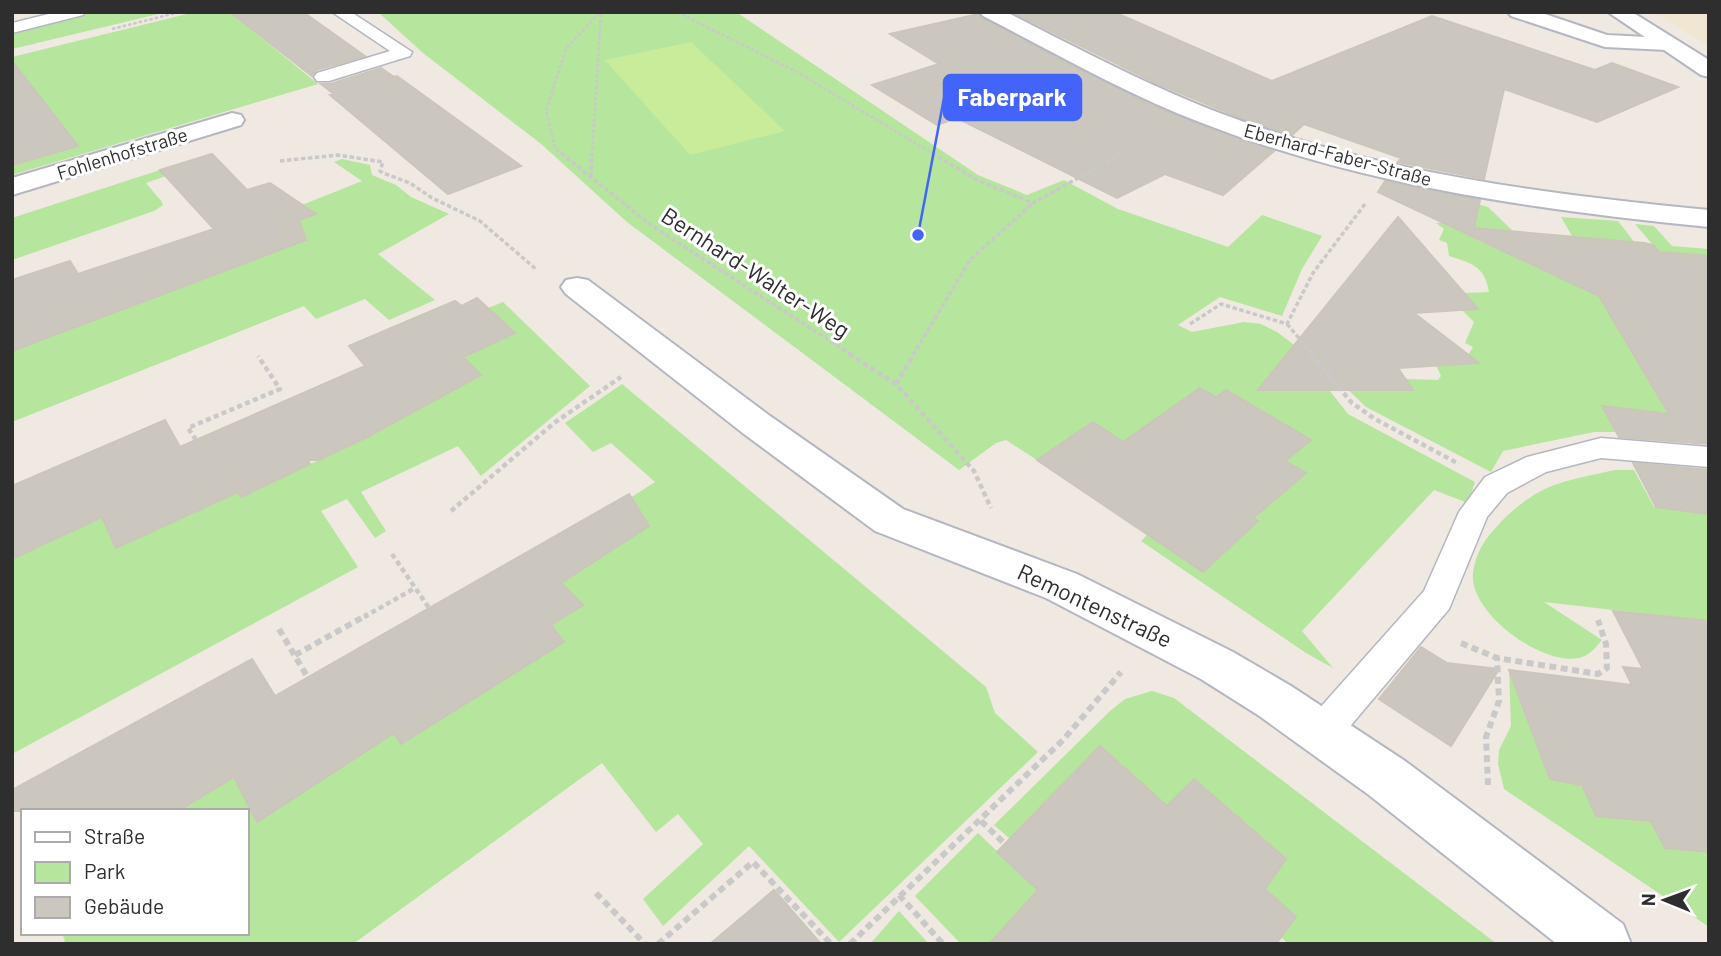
<svg xmlns="http://www.w3.org/2000/svg" width="1721" height="956" font-family="Barlow,sans-serif">
  <style>
    .education { fill: #f0e6d1 }
    .green { fill: #b6e59e }
    .pitch { fill: #c9ec9a }
    .building { fill: #cbc7bf; stroke: #cbc5ba; stroke-width: 2 }
    .lines { fill: none; stroke-linecap: round; stroke-linejoin: round }
    .service-casing { stroke: #b4b7c1; stroke-width: 3 }
    .minor-casing { stroke: #b4b7c1; stroke-width: 4 }
    .tertiary-casing { stroke: #b4b7c1; stroke-width: 4 }
    .path-far3 { stroke: #c9c9c9; stroke-width: 2.5; stroke-dasharray: 3.5 2; stroke-linecap: butt }
    .path-far2 { stroke: #c9c9c9; stroke-width: 3.5; stroke-dasharray: 4.5 2.5; stroke-linecap: butt }
    .path-far1 { stroke: #c9c9c9; stroke-width: 4.5; stroke-dasharray: 5 3.5; stroke-linecap: butt }
    .path { stroke: #c9c9c9; stroke-width: 6; stroke-dasharray: 7 4.5; stroke-linecap: butt }
    .service { fill: #fff; fill-rule: evenodd }
    .minor { fill: #fff; fill-rule: evenodd }
    .tertiary { fill: #fff; fill-rule: evenodd }
    .labels { text-anchor: middle; dominant-baseline: central; stroke-width: 6; stroke-linejoin: round; paint-order: stroke }
    .far-street-label { font-size: 19px; fill: #2e2e2e; stroke: #fff }
    .street-label { font-size: 23px; fill: #2e2e2e; stroke: #fff }
    .leader { fill: none; stroke: #4264fb; stroke-width: 2.5 }
    .callout-dot { fill: #4264fb; stroke: #fff; stroke-width: 2.5 }
    .callout { fill: #4264fb; stroke: #4264fb; stroke-width: 2.5 }
    .callout-label { font-size: 24px; text-anchor: middle; font-weight: bold; fill: #fff }
  </style>
  <rect width="100%" height="100%" fill="#efe9e1"/>
  <path class="education" d="M1654,12h55v34l-54,-33z"/>
  <path class="green" d="M87,12h80l-155,37v-20z
    M195,12h35l88,72 -306,91v-10l65,-19 -65,-85v-4z
    M378,12h358l242,163 49,20 37,-15 54,29 110,38 34,-32 60,21 -20,33 -20,47 -62,-19 -42,28 14,7 52,-10 17,2 16,8 16,12 55,70 127,68 -7,21 -34,-13 -132,141 31,37 -27,-15 -165,-112 6,-6 56,37 55,-50 -15,-10 38,-18 24,-20 -20,-13 25,-22 -83,-49 -104,52 -31,-20 -55,38 -31,-20 -10,3 -37,27 -332,-248 -87,-79 -117,-90z
    M342,159l28,6 2,10 24,10 15,12 38,17 -71,40 57,46 -46,20 -24,-21 -49,20 -12,-13 -292,116v-94l303,-113 -13,-10 60,-24 -28,-19z
    M160,170l6,6 -20,7 16,19 1,3 -9,6 -142,49v-42z
    M1408,184l80,23 23,22 23,37 65,30 24,40 86,82 -106,-12 13,26h-22l-91,19 -12,21 -125,-65 -32,-31 3,-6 46,20h29l-7,-11 33,1 3,-4 -5,-11 42,-2 -10,-8 5,-8 -8,-4 9,-21 -12,-12 16,-1 -14,-16 25,-1c-4,-26 -18,-29 -40,-36l-2,-13 -8,-3 5,-11 -8,-6 9,-1 -42,-34z
    M1561,217l57,4 17,22 -63,-7z
    M1635,224l19,2 18,20 37,3v7l-50,-4z
    M503,302l87,84 -109,90 -23,-30 -97,46 25,39 -11,7 -28,-39 -26,12 37,56 -346,187v-195l90,-42 15,31 105,-49 12,-13 8,11 147,-71 -5,-9 26,-4 71,-38 -18,-18 25,-49z
    M622,384l364,303 9,26 43,39 -199,190 -90,-96 -86,80 -20,-27 60,-55 -25,-30 -22,18 -54,-69 -249,181h-292l4,-3 -3,-8h185v-122h-69l56,-34 23,45 325,-218 -21,-21 35,-63 59,-38 -44,-39 -18,9 -28,-29z
    M1615,470h19l20,37 55,7v107l-165,-19 58,38c-6,7 -11,14 -20,17 -37,12 -113,-44 -109,-83 3,-23 12,-35 27,-51 12,-13 31,-28 47,-35 21,-9 46,-13 68,-18z
    M1509,670l41,109 32,6 14,31 55,5 14,27 44,4v75l-205,-138 -6,-25 1,-14 12,-24z
    M1152,691l22,7 323,246h-209l-7,-7 15,-20 -31,-28 21,-31 -92,-79 -27,27 -67,-60 -90,93 -16,-14 116,-114 15,-12z
    M978,833l60,57 -49,54h-28l-46,-48z
    M899,911l30,33h-59z"/>
  <path class="pitch" d="M691,42l94,89 -95,24 -85,-95z"/>
  <path class="building" d="M230,12h73l62,44 -49,14 -4,6z
    M1012,12h102l158,69 160,-65 163,54 17,-7 66,24 -81,35 -93,-33 -20,90 -86,-17 3,-4 -97,-34 -12,11 -44,-14 -92,-38z
    M978,14l4,4 163,84 56,23 73,26 -51,44 -58,-21 -48,24 -160,-80 -20,7 -65,-40 67,-21 -49,-30z
    M12,61l66,85 -66,19z
    M381,68l13,9 3,-1 124,90 -73,28 -118,-99 4,-1 -13,-10h9z
    M212,154l35,36 23,-7 46,31 -17,6 7,20 -294,111v-71l58,-19 8,13 136,-45 -54,-59z
    M1385,181l95,19 -6,28 170,15 9,2 6,7 50,4v188l-90,-7 -17,-31 67,8 -70,-118 -221,-104z
    M1398,217l80,92 -64,4 65,50 -81,5 15,22h-155z
    M477,298l38,35 -52,24 18,18 -114,62 -48,23h-11l2,4 -69,33 -3,-5 -122,56 -14,-31 -90,42v-73l153,-66 15,27 185,-81 -16,-20 106,-45 7,5z
    M1200,388l16,9 10,-7 85,50 -26,21 21,12 -53,45 5,3 -55,51 -166,-112 56,-38 30,20z
    M1633,463l76,7v44l-53,-7z
    M629,494l20,32 -88,57 22,22 -32,20 13,17 -163,102 -7,-11 -137,89 -23,-45 -56,34h-166v-21l240,-131 23,37z
    M1613,611l96,10v231l-44,-4 -14,-27 -55,-5 -14,-31 -32,-6 -41,-109 123,15 -9,-18 20,2z
    M1421,647l26,16 52,6 -48,77 -72,-47z
    M1100,746l67,60 27,-27 92,80 -21,30 31,28 -20,27h-287l49,-54 -41,-38z
    M774,890l47,54h-111z"/>
  <g class="lines">
    <g class="service-casing">
      <path id="service" d="M57,12h28l-2,3 -71,18v-10z
        M332,12h19l61,40 -2,4 -81,25h-12l-3,-4 3,-4 73,-22z
        M1601,438l108,9v20l-108,-9 -55,14 -39,21 -20,24 -38,92 -113,134 -13,5 -13,-5 -6,-12 6,-12 114,-128 35,-79 26,-35 42,-20z"/>
    </g>
    <g class="minor-casing">
      <path id="minor" d="M980,12h26c79,40 157,82 241,111 148,52 306,72 462,87v17c-172,-17 -345,-41 -507,-104 -76,-29 -147,-70 -219,-107z
        M1508,12h31l68,23 60,3 8,1 3,5 -3,5 -8,1 -62,-3 -94,-31z
        M232,113l9,2 3,5 -3,5 -229,70v-17z
        M577,278l11,2 182,136 133,93 174,65 156,78 58,34 114,75 218,163 8,20h-74l-188,-149 -111,-80 -57,-36 -155,-81 -171,-67 -131,-97 -178,-140 -5,-7 5,-7z"/>
    </g>
    <g class="tertiary-casing">
      <path id="tertiary" d="M1608,12h24l77,48v17l-8,-2z"/>
    </g>
    <path class="path-far3" d="M677,12l120,60 138,83
      M112,29l68,-17
      M563,155l-8,-7 -9,-37 20,-62 34,-37
      M592,155l9,-143
      M1120,155l34,-19"/>
    <path class="path-far2" d="M561,153l91,73 200,129
      M932,153l43,26 58,24 90,-50
      M280,161l58,-6 45,7 -3,9 3,2 27,10 22,15 48,23 57,49
      M591,177l1,-24
      M1190,324l31,-20 66,20 26,-51 52,-69
      M1287,324l26,31
      M913,355l57,-95 63,-57"/>
    <path class="path-far1" d="M849,354l47,30 78,87 17,37
      M1311,354l41,49 23,16 84,45
      M896,384l18,-30
      M196,440l-8,-12 92,-39 -22,-33
      M451,511l103,-88 67,-46
      M392,554l37,54
      M364,617l51,-29"/>
    <path class="path" d="M279,629l29,49
      M1461,643l36,15 101,16 9,-6 -1,-24 -8,-24
      M295,655l72,-40
      M1488,785l-2,-48 13,-36 -2,-43
      M981,821l24,23
      M596,893l49,51
      M899,895l44,49
      M658,944l95,-82 78,82
      M850,944l213,-204 58,-68"/>
    <use href="#service" class="service"/>
    <use href="#minor" class="minor"/>
    <use href="#tertiary" class="tertiary"/>
  </g>
  <g class="labels">
    <g class="far-street-label">
      <text transform="translate(122 153) rotate(-17)">Fohlenhofstraße</text>
      <text transform="translate(1338 154) rotate(15)">Eberhard-Faber-Straße</text>
    </g>
    <g class="street-label">
      <text transform="translate(756 272) rotate(33)">Bernhard-Walter-Weg</text>
      <text transform="translate(1095 605) rotate(25)">Remontenstraße</text>
    </g>
  </g>
  <path class="leader" d="M918 235L944 98"/>
  <circle class="callout-dot" cx="918" cy="235" r="7"/>
  <rect class="callout" x="944" y="75" width="137" height="45" rx="7"/>
  <g class="callout-label">
    <text x="1012" y="106">Faberpark</text>
  </g>
  <rect width="1721" height="956" fill="none" stroke="#2e2e2e" stroke-width="28"/>
  <rect x="21" y="809" width="228" height="126" fill="#ffffff" stroke="#ababab" stroke-width="2"/>
  <rect x="35" y="832" width="35" height="10" fill="#ffffff" stroke="#ababab" stroke-width="2"/>
  <text x="84" y="844" font-size="21" fill="#2e2e2e">Straße</text>
  <rect x="35" y="862" width="35" height="21" fill="#b6e59e" stroke="#ababab" stroke-width="2"/>
  <text x="84" y="879" font-size="21" fill="#2e2e2e">Park</text>
  <rect x="35" y="897" width="35" height="21" fill="#cbc7bf" stroke="#ababab" stroke-width="2"/>
  <text x="84" y="914" font-size="21" fill="#2e2e2e">Gebäude</text>
  <g transform="translate(1665 900) rotate(271)" stroke="#ffffff" stroke-width="5" paint-order="stroke">
  <path d="M0-5L12 26L0 18L-12 26Z" fill="#2e2e2e"/>
  <text y="-10" font-size="19" font-weight="bold" text-anchor="middle" fill="#2e2e2e">N</text>
  </g>
</svg>
